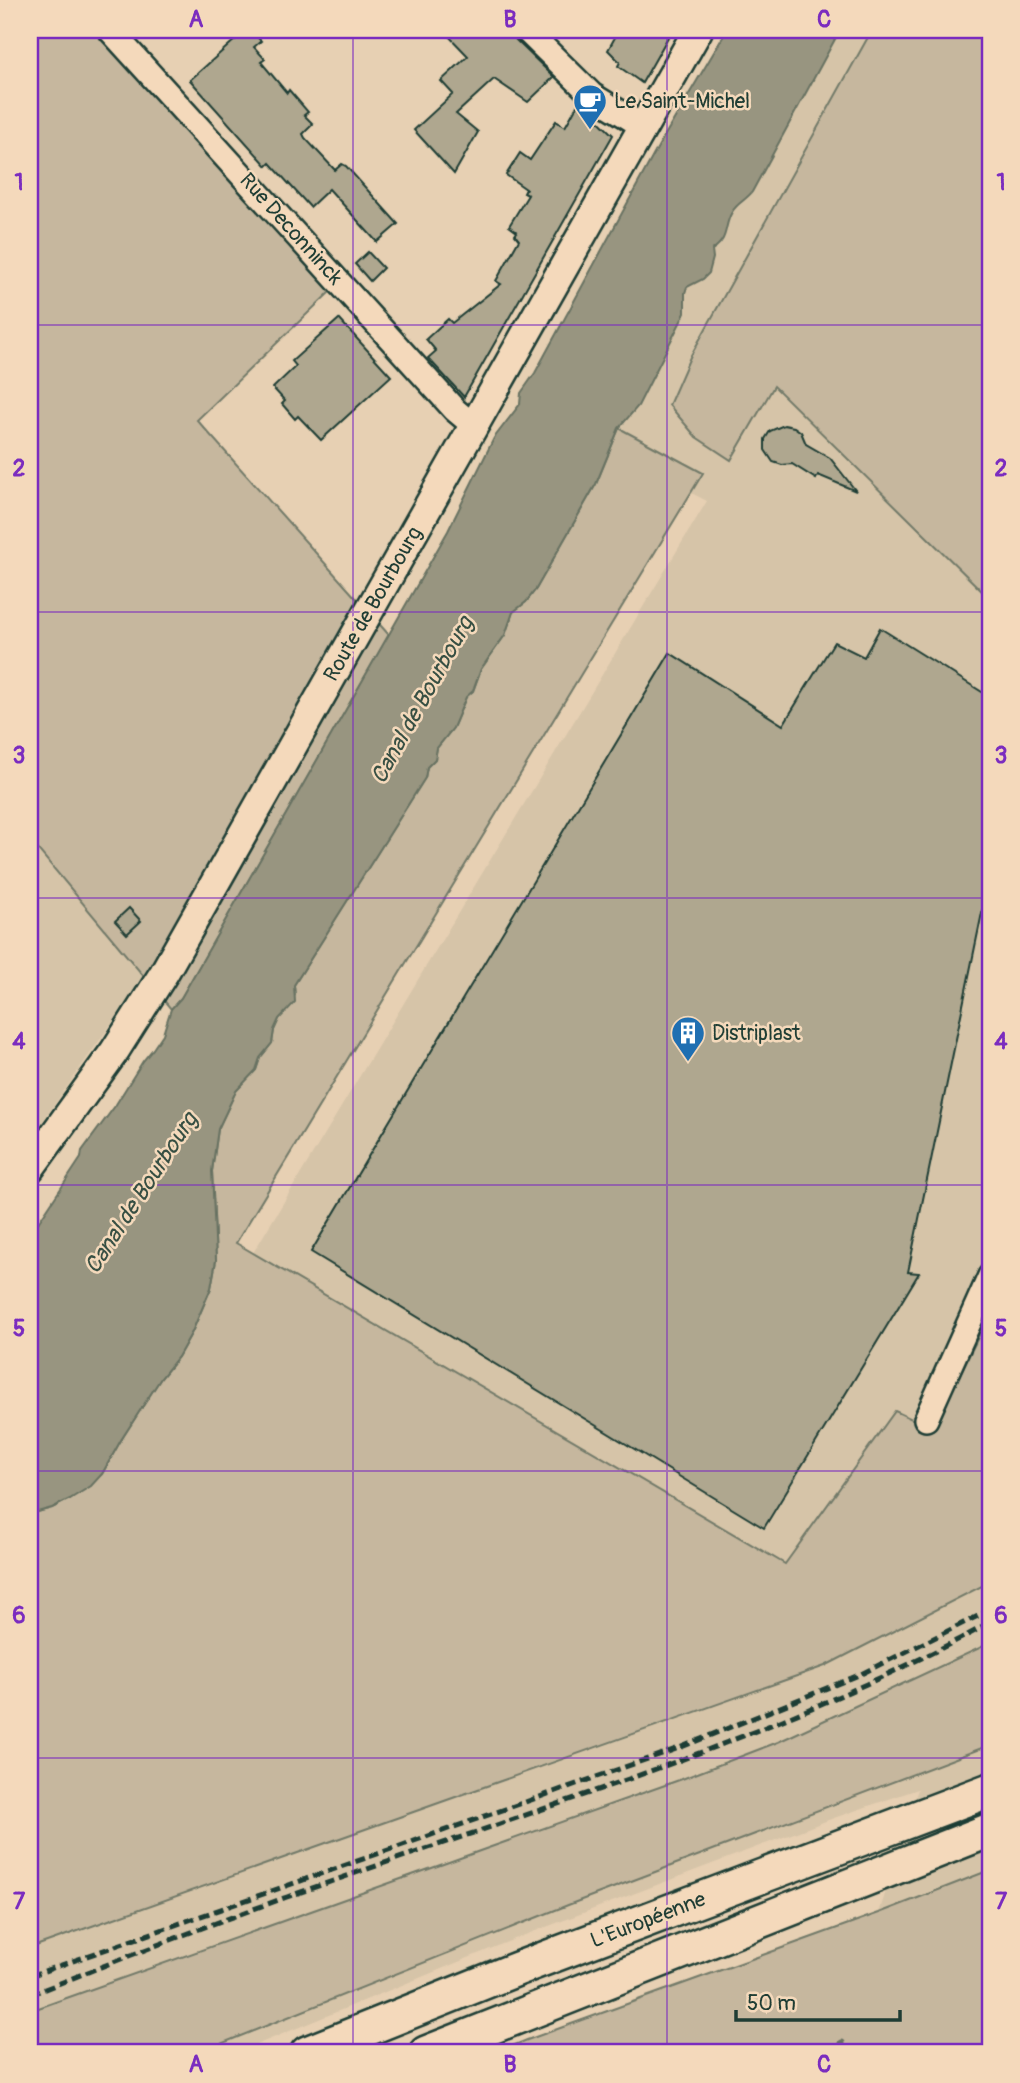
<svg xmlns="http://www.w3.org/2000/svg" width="1020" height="2083" font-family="Pangolin,sans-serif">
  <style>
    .built { fill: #d6c4a8 }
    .green { fill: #c6b79e; stroke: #727a69; stroke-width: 2 }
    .water { fill: #989580; stroke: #687262; stroke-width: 2 }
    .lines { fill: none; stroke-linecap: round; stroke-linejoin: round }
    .stream { stroke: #687262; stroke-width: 7 }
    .building { fill: #afa78f; stroke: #1f3d34; stroke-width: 2 }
    .minor-casing { stroke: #1f3d34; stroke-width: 28 }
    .major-casing { stroke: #1f3d34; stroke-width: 33 }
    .highway-casing { stroke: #1f3d34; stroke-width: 38 }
    .minor { stroke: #f4d9bb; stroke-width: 23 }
    .major { stroke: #f4d9bb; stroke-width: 28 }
    .highway { stroke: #f4d9bb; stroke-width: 33 }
    .rail { stroke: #1f3d34; stroke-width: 5; stroke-dasharray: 10 5; stroke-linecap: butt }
    .grid { fill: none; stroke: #7b2cbf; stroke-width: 2; stroke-opacity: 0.55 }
    .labels { text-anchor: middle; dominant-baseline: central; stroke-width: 5; stroke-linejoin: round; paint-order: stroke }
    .poi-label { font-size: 21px; fill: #1f3d34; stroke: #f4d9bb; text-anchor: start }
    .street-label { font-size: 21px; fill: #1f3d34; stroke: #f4d9bb }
    .water-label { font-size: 23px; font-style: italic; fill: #374f43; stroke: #f4d9bb }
    .neatline { fill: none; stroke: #7b2cbf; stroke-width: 2.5 }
    .grid-label { font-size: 23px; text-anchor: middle; font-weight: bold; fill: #7b2cbf }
  </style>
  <rect width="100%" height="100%" fill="#e7d0b3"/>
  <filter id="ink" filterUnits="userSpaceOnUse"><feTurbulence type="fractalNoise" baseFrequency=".0143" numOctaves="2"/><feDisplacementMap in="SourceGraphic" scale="14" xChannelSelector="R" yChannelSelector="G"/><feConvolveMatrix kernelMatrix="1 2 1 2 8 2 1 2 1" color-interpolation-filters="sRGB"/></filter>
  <g filter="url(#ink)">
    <path class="built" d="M840,30h150v1840l-111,43 39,-124 -87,30 -314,119 -281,115h-206v-105l679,-240 186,-297 -110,153 -532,-311 454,-752 -97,-50 9,-23 19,-22 47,-93v-20l2,-6 16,-8 6,-6 2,-23 8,-5 14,-36 19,-17z
      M30,840l115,136 -115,163z"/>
    <path class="green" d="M30,30h69l233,260 -135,130 192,215 -208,363 -10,11 -141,-169z
      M872,30h118v569l-216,-213 -43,74 -35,-23 -27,-32 21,-48z
      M619,428l84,45 -467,770 549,321 110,-153 38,18 57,-116v269l-165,84 -795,282v-434l22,-6 18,-9 32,-25 19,-34 40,-62 17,-21 14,-25 19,-44 5,-27 -4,-90 6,-42 18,-38 20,-21 4,-12 12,-15 2,-13 5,-11 16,-24 -1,-10 131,-207 2,-11 8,-8 2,-11 16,-20 13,-31 7,-6 8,-22 24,-34 8,-23 13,-10 10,-13 60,-105z
      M990,1643v102l-422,160 -370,148h-168v-42l652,-232 96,-37z
      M990,1870v183h-495l32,-13 352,-127z"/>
    <path class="water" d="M727,30h113l-88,162c-6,8 -15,11 -20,20 -9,15 -2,26 -20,38l1,8 -4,15 -6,6 -16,8 -2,6v20l-47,93 -19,22 -23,56 -60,105 -10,13 -13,10 -8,23 -24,34 -8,22 -7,6 -13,31 -16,20 -2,11 -8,8 -2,11 -131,207 1,17 -16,17 -5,11 -2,13 -12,15 -4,12 -20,21 -18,38 -6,42 4,89 -5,28 -19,44 -14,25 -17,21 -40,62 -19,34 -11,12 -21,13 -18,9 -22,6v-279l51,-77 1,-7 33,-45 28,-45 10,-12 10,-15 8,-25 10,-11 267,-467 46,-93 26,-34 1,-11 14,-20 124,-228z"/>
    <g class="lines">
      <path class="stream" d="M842,2053v-10"/>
    </g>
    <path class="building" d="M246,30h5l10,11 -7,6 11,12 -4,3 26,31 2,-3 19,22 -4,3 9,9 -10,10 2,4 30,32 7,-6 4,2 52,58 -21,18 -48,-53 -19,18 -40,-44 -3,3 -77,-86z
      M443,30h67l6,10 38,37 -26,25 -34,-23 -38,35 22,18 -24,42 -40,-44 39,-36 -12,-13 27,-25z
      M619,30h53l-30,53 -24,-17 2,-4 -12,-12z
      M579,102l34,33 -149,262 -36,-39 8,-7 -10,-12 22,-20 4,4 49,-39 -5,-3 23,-41 -4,-5 2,-3 -8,-6 19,-31 -4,-2 2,-4 -20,-14 14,-22 10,7 26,-39 9,6z
      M368,252l15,16 -13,13 -15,-17z
      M339,319l52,57 -70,64 -23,-24 -3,3 -13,-15 3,-3 -12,-13 23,-22 -4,-5z
      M784,425l10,2 7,5 5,12 24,14 26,33 -38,-16 -2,4 -24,-15 -10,1 -9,-3 -8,-12v-11l5,-8z
      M880,628l110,69v177l-82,398 11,1 -155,255 -453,-276 359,-599 113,72 51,-83 30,15z
      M129,908l12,13 -14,13 -12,-13z"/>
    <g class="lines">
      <g class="minor-casing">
        <path id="minor" d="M110,30l345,380 19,16
          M526,30l66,65 52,32
          M926,1419l64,-143"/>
      </g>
      <g class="major-casing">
        <path id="major" d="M30,1168l84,-116 50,-79 534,-943"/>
      </g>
      <g class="highway-casing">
        <path id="highway" d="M307,2053l210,-84 473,-179
          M426,2053l564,-223"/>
      </g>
      <use href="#minor" class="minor"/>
      <use href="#major" class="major"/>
      <use href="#highway" class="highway"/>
      <path class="rail" d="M30,1976l649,-228 180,-73 131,-65
        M30,1995c85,-34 170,-67 257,-98 237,-84 480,-154 703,-274"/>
    </g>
  </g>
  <path class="grid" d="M353,30v2023M667,30v2023M30,325h960M30,612h960M30,898h960M30,1185h960M30,1471h960M30,1758h960"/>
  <defs>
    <g id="cafe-pin" transform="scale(1.75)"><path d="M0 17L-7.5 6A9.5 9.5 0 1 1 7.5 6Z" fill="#1f6fb2" stroke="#f4d9bb"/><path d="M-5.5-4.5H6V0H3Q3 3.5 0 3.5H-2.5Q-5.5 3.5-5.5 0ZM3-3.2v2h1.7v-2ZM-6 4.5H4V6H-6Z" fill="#fff"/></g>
    <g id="building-pin" transform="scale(1.75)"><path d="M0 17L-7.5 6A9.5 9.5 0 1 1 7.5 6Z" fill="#1f6fb2" stroke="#f4d9bb"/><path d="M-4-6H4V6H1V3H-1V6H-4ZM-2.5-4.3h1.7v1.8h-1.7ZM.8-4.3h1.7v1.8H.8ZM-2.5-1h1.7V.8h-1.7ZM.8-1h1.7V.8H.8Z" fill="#fff"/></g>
  </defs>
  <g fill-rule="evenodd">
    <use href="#cafe-pin" x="590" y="101"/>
    <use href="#building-pin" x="688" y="1033"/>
  </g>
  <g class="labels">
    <g class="poi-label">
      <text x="614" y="101">Le Saint-Michel</text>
      <text x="712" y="1033">Distriplast</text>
    </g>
    <g class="street-label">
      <text transform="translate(291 229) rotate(48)">Rue Deconninck</text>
      <text transform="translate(373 604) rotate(-60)">Route de Bourbourg</text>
      <text transform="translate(648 1920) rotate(-21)">L'Européenne</text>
    </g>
    <g class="water-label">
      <text transform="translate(422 700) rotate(-61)">Canal de Bourbourg</text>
      <text transform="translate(141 1193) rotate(-57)">Canal de Bourbourg</text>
    </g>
  </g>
  <rect width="1020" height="2083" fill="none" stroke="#f4d9bb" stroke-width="77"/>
  <path d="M736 2010v10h164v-10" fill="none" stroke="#1f3d34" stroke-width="3.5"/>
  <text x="747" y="2010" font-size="21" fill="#1f3d34" stroke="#f4d9bb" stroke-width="5" paint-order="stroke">50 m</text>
  <rect x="38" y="38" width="944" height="2006" class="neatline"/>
  <g class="grid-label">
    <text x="196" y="27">A</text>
    <text x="510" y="27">B</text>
    <text x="824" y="27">C</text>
    <text x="19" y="190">1</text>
    <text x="1001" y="190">1</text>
    <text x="19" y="476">2</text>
    <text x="1001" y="476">2</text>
    <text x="19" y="763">3</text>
    <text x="1001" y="763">3</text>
    <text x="19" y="1049">4</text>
    <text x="1001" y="1049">4</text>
    <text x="19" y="1336">5</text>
    <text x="1001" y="1336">5</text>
    <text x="19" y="1623">6</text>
    <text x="1001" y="1623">6</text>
    <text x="19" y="1909">7</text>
    <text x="1001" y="1909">7</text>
    <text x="196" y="2072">A</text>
    <text x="510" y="2072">B</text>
    <text x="824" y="2072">C</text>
  </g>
</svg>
